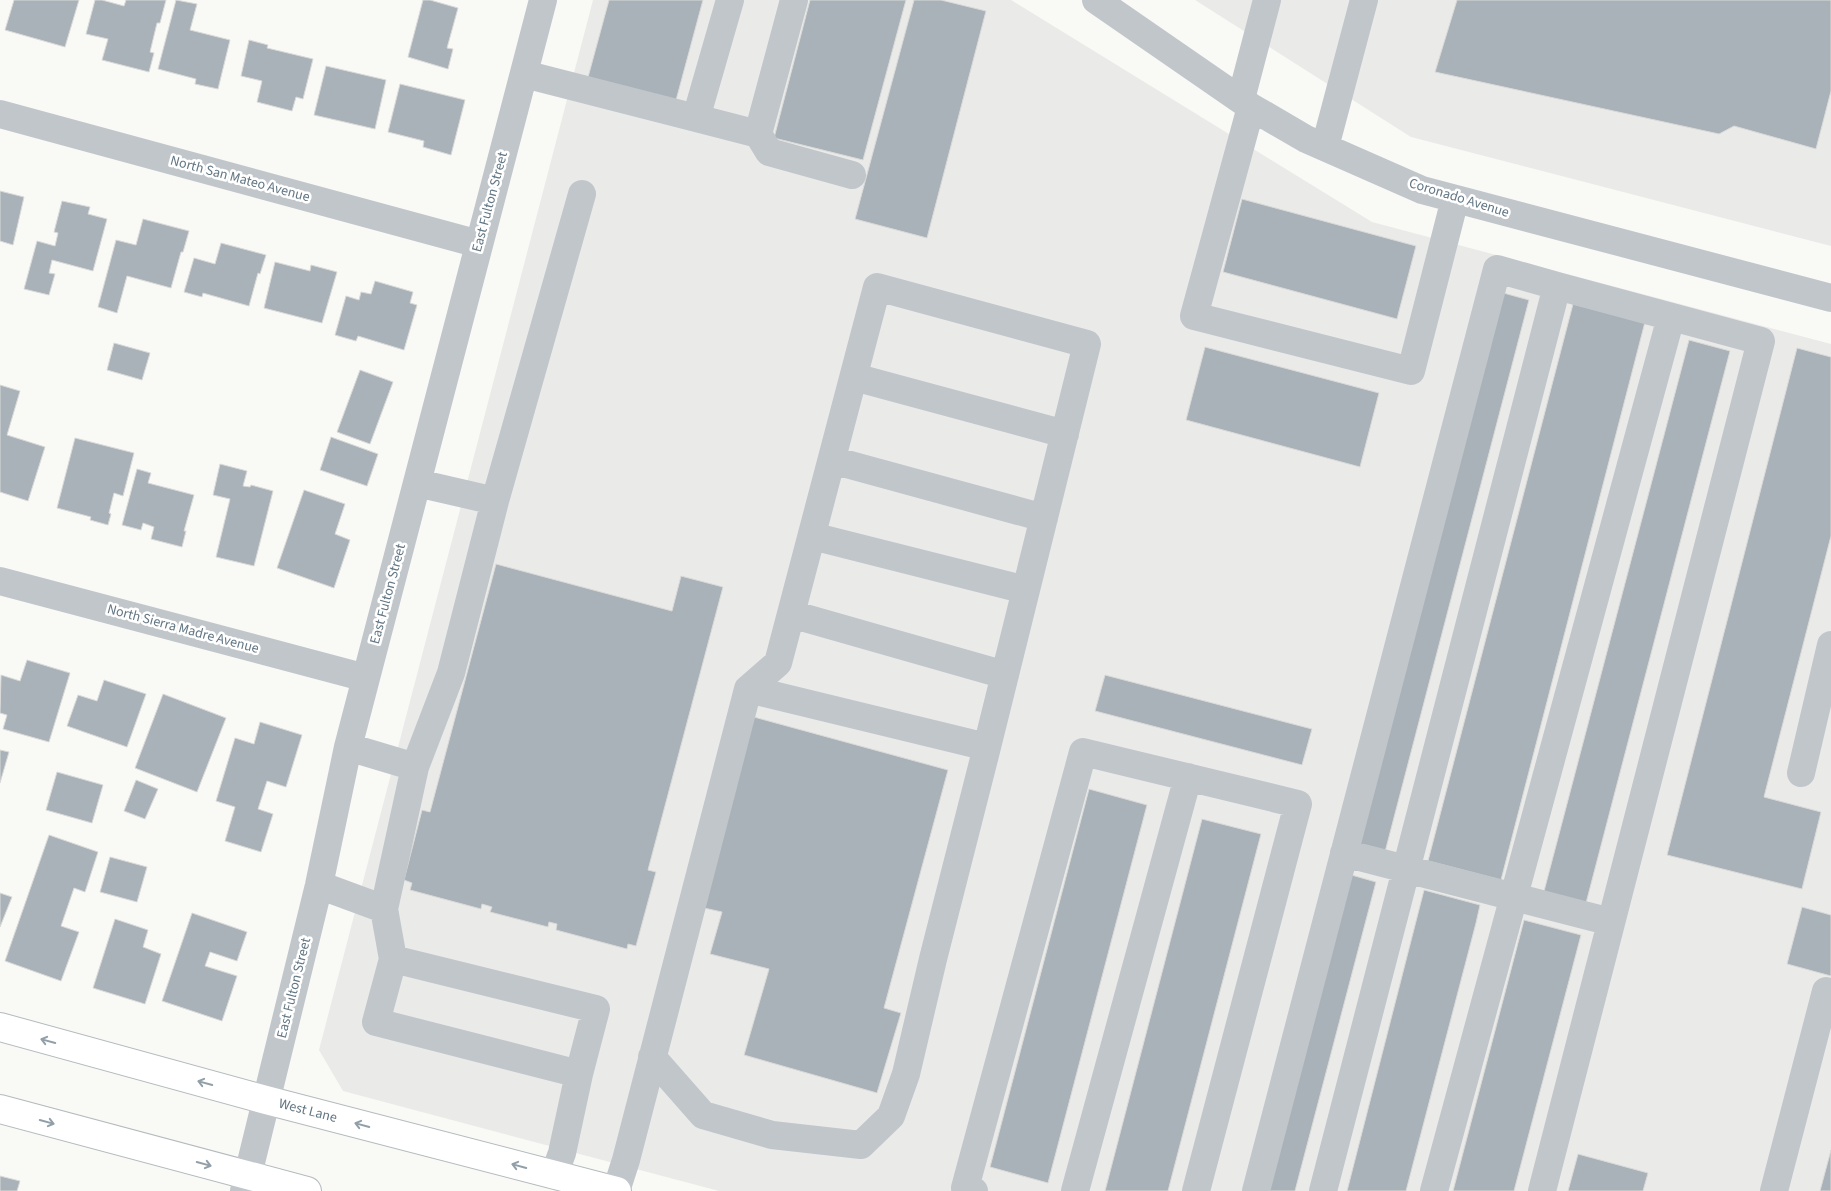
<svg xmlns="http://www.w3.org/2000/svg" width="1831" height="1191" font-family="'Source Sans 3',sans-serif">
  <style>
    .built { fill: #eaeae9 }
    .building { fill: #a8b2b8; stroke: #dadad8 }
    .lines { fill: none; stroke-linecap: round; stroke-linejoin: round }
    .major-casing { stroke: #b4babe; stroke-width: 30 }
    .minor { stroke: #c1c6ca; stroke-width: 28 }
    .major { stroke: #fff; stroke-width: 28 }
    .oneway { stroke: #919fa8 }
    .labels { text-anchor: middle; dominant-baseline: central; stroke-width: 5; stroke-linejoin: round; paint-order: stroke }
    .street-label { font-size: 14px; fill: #627683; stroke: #fff }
  </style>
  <rect width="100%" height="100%" fill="#f9f9f6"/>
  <path class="built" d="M593,0h418l361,222 459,122v847h-1112l-376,-100 -24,-41z
    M1195,0h636v246l-420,-109z"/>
  <path class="building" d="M14,0h65l-14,47 -60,-17z
    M95,0h7l22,6 2,-6h40l-6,23h-3l-7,29 4,1 -5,19 -47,-12 6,-21 -22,-5z
    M176,0l21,4 -7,26 40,10 -12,49 -23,-5 1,-5 -38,-10z
    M423,0h7l28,8 -11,40 6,1 -5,20 -40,-12z
    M609,0h94l-28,104 -88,-23z
    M810,0h96l-43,160 -89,-22z
    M914,0h27l45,11 -59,227 -72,-19z
    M1457,0h374v91l-15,58 -82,-23 -15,8 -284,-62z
    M249,40l19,5 -1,3 46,11 -10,40 -7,-2 -4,14 -35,-9 5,-21 -21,-5z
    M326,66l60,14 -11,49 -61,-14z
    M400,84l65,16 -14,55 -28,-8 1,-6 -36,-9z
    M0,191l24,6 -11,48 -13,-4z
    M1242,199l174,47 -19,73 -174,-47z
    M62,201l28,6 -2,7 19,5 -14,52 -41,-11 -3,13 6,1 -6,21 -25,-6 13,-48 18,5 3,-13 -4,-1z
    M143,219l46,12 -6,21h-2l-10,36 -44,-12 -10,37 -19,-6 18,-67 20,5z
    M221,243l45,12 -6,19 -2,-1 -9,33 -46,-13 -1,4 -18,-5 10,-34 21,6z
    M275,262l35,9 1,-6 26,7 -15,51 -58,-15z
    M375,281l38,11 -3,11 7,2 -13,45 -46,-14 -2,5 -21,-6 11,-39 13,4 2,-8 10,2z
    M1500,292l29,8 -144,552 -29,-7z
    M1573,304l72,18 -144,558 -73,-19z
    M1689,340l41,11 -145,556 -42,-12z
    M114,343l36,10 -8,27 -35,-10z
    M1205,347l174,46 -19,74 -174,-47z
    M1797,348l34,9v179l-67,261 57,15 -19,77 -135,-34z
    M360,370l33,12 -23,62 -33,-12z
    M0,385l20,6 -13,44 38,12 -17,54 -28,-9z
    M331,437l47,17 -11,32 -47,-16z
    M75,438l59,15 -11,43 -9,-3 -5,20 2,1 -3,11 -18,-5 1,-3 -34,-9z
    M220,464l27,7 -4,15 7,1 1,-2 22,6 -19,75 -38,-9 14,-58 -17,-4z
    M137,469l14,4 -3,10 46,12 -10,36h2l-4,16 -31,-8 3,-12 -11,-4 -2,7 -19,-5z
    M304,490l41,14 -10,30 15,6 -16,48 -57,-20z
    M496,564l176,47 9,-35 42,11 -75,283 8,2 -20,74 -8,-2 -1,5 -71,-19 1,-6 -8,-2 -1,5 -58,-15 2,-5 -10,-3 -1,5 -71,-19 2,-7 -8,-3 18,-70 8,2z
    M27,660l43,13 -21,69 -46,-13 4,-14 -7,-2 1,-38 19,6z
    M1105,675l207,54 -10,36 -207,-54z
    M104,680l42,14 -19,53 -60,-21 11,-31 19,6z
    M163,694l63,24 -29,74 -62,-24z
    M754,717l194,53 -64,238 17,5 -24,80 -133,-38 25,-86 -59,-15 12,-42 -18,-4z
    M260,722l42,13 -16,52 -19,-6 -9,28 15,5 -12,38 -36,-11 10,-34 -19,-6 19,-63 19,6z
    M0,750l9,2 -9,31z
    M57,772l46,13 -11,38 -46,-13z
    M136,780l22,9 -13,30 -21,-8z
    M1089,789l58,16 -99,378 -58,-16z
    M1202,819l59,15 -93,357h-63z
    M49,835l49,17 -13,40 -11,-4 -13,38 18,6 -18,49 -56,-20z
    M110,857l37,10 -10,35 -37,-10z
    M1348,874l28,8 -81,309h-31z
    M1424,890l56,15 -4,18 -70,268h-59z
    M0,893l12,4 -12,30z
    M1802,907l29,8v61l-44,-12z
    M192,913l55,19 -10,29 -27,-9 -5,14 32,10 -15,45 -60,-20z
    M115,919l33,11 -5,17 18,7 -16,50 -52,-16z
    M1524,920l57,15 -67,256h-61z
    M1831,1150v41h-11z
    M1578,1154l70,19 -5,18h-75z
    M0,1176l20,5 -3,10h-17z"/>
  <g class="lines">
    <g class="major-casing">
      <g id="major">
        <path id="s1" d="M0,1027l266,73 351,91"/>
        <path d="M0,1109l307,82"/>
      </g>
    </g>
    <path class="minor" d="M730,0l-34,118 62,16 36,-134
      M1096,0l155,107 55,32 116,51 409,108
      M524,74l172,44
      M1241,99l26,-99
      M1251,107l-57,209 217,55 44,-172
      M0,114l479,130
      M758,134l11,18 83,23
      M1325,147l39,-147
      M854,377l211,57
      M832,460l212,58
      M495,501l87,-307
      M812,536l214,54
      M0,581l366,97
      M791,614l214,61
      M748,689l30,-26 99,-376 210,57 -100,403
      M348,747l67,20 -31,142
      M415,767l36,-94 44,-172 -78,-18
      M1801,773l30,-128
      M1344,853l267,69
      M319,885l65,24 9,50
      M554,1175l8,-22 17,-79 -203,-52 17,-63 203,50 -17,65
      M244,1191l75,-306 29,-138 195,-747
      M616,1191l10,-31 122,-471 239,58 -54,212 -27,115 -15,42 -30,29 -89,-10 -69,-20 -51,-58
      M974,1191l-9,-3 118,-436 215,52 -102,387
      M1075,1191l113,-414
      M1256,1191l241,-922 60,17 -234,905
      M1434,1191l237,-874
      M1542,1191l219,-850 -204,-55
      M1774,1191l52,-200"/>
    <use href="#major" class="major"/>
  </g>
  <defs><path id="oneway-shaft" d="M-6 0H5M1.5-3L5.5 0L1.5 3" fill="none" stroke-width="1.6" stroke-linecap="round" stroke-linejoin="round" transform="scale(1.25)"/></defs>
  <g class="oneway">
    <use href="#oneway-shaft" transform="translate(48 1041) rotate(-165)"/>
    <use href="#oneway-shaft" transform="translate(205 1083) rotate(-165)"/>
    <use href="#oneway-shaft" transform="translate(47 1122) rotate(15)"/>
    <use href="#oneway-shaft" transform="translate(362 1125) rotate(-165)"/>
    <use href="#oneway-shaft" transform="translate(204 1164) rotate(15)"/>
    <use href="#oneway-shaft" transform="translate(519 1166) rotate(-165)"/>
  </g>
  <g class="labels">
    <g class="street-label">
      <text transform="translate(240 179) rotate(15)">North San Mateo Avenue</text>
      <text transform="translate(1459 198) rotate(17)">Coronado Avenue</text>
      <text transform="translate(490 202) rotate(-75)">East Fulton Street</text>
      <text transform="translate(388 594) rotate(-75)">East Fulton Street</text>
      <text transform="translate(183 629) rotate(15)">North Sierra Madre Avenue</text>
      <text transform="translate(294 988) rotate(-76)">East Fulton Street</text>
      <text stroke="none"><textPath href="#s1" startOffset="319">West Lane</textPath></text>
    </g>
  </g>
</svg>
